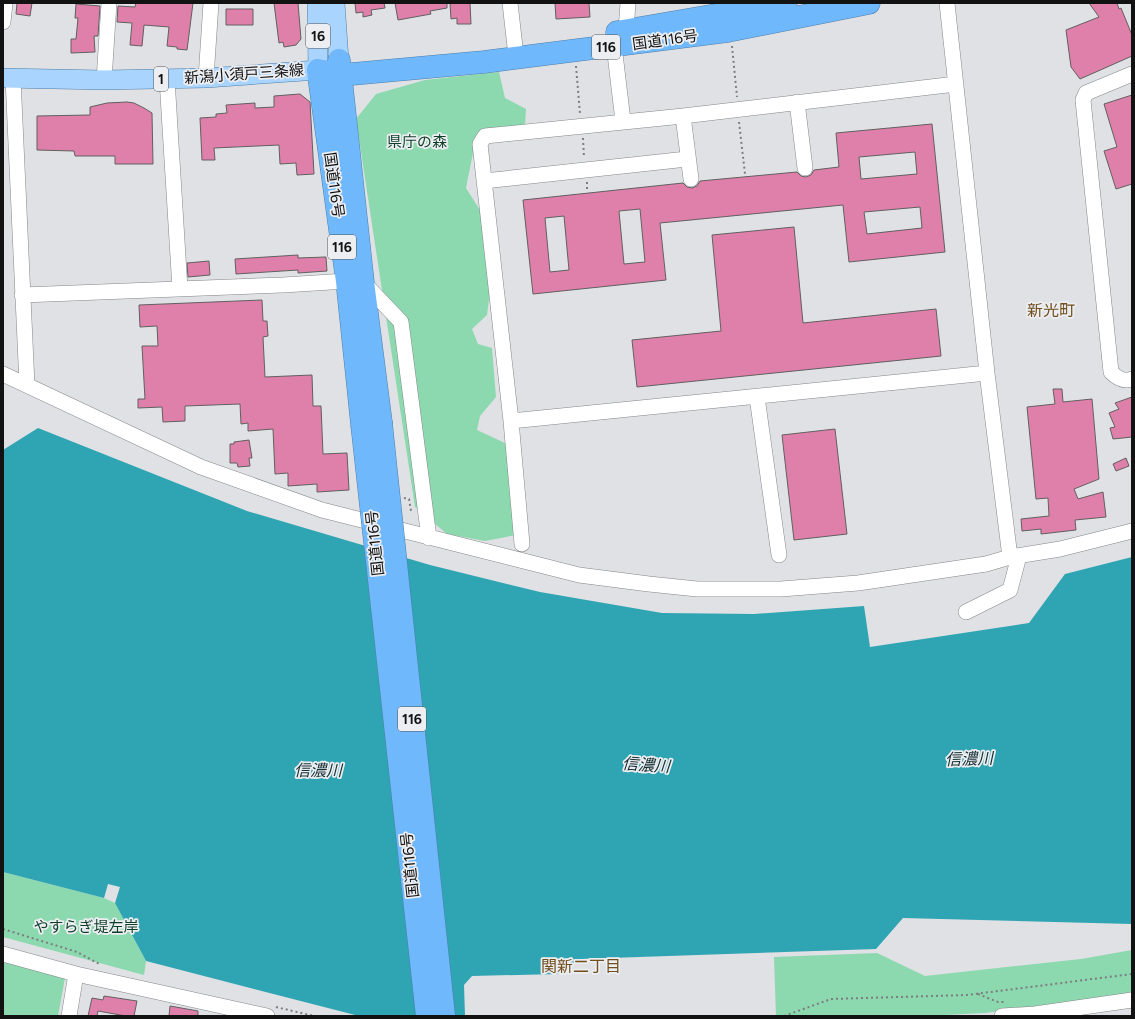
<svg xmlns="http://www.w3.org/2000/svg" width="1135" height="1019" font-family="Figtree,'Noto Sans JP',sans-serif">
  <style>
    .green { fill: #8cd9af }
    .water { fill: #2fa4b3 }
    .building { fill: #df80ab; stroke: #625f60; fill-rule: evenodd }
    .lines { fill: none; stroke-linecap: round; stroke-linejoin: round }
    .minor-casing { stroke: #848688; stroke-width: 16 }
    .major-casing { stroke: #4e7eaa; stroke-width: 20 }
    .highway-casing { stroke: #4e7eaa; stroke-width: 23 }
    .path { stroke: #7c7d7f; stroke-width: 2; stroke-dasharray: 2 3; stroke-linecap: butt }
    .minor { stroke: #fff; stroke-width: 15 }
    .major { stroke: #a9d4fd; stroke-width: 19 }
    .highway { stroke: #6fb8fc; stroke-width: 22 }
    .highway-bridge-casing { stroke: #4e7eaa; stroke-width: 23; stroke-linecap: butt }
    .highway-bridge { stroke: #6fb8fc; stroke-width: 22 }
    .labels { text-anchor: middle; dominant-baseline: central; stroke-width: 3.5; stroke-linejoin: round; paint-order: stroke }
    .shield { fill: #eceef1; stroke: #535456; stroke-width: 1 }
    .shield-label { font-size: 14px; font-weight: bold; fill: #121213 }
    .street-label { font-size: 15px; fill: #121213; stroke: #eceef1 }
    .park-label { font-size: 15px; fill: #0e3d28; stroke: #eceef1 }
    .neighbourhood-label { font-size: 16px; fill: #714e1d; stroke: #eceef1 }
    .water-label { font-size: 16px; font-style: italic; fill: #152e32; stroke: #eceef1 }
  </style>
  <rect width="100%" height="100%" fill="#dfe1e4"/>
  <path class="green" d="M499,72l6,26 21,11 -1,17 -20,5 -28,2 -11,55 19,30 7,57 -5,40 -15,14 6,15 14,4 4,49 -16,19 -3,14 30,14 9,91 -31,6 -38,-7 -32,-27 -59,-388 20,-25 49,-14z
    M3,872l101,26 11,5 31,58 -2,14 -141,-38z
    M1132,950v42l-30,6 -117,15 -61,3h-148l-2,-59 103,-4 48,23 156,-17z
    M3,961l62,17 -7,38h-55z"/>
  <path class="water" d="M38,428l209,83 183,54 110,27 122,21 92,1 110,-8 6,41 159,-24 36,-49 67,-17v367l-229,-6 -27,31 -296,10 -22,15 -86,2 -8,9 1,31h-106l-213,-55 -31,-58 5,-16 -12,-3 -4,14 -101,-26v-422z"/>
  <path class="building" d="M17,3h15l-2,13 -14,-2z
    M136,3h57l-6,47 -10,-1v-2l-10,-1 2,-19 -25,-2 -2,21 -12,-1 2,-22 -15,-1 1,-16 17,1z
    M274,3h24l3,36 -5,6 -12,2 -1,-5 -4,1z
    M355,3h29l1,5 -14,2 1,5 -9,2v-5l-7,1z
    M395,3h52v5l-17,3 1,3 -33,6z
    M450,3h20l1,21h-14v-6l-6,1z
    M555,3h34l1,14 -34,2z
    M1089,3h28l2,6 2,-1 11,27v21l-52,23 -9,-12 -5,-37 33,-13z
    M76,4l24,2 -2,30h-4l1,16 -24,1v-14h5l2,-21h-3z
    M226,9h27v16h-27z
    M300,94l10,8 4,72 -17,1 -1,-12 -16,1 -1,-19 -65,3 1,12h-13l-2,-42 16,-1v-3l11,-1 -1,-8 29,-2v5l19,-1v-11z
    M1132,95v89l-16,5 -12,-38 13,-4 -13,-43z
    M127,102l7,1 10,5 8,5 1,51h-38v-8h-40l-1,-5 -37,-1v-34l53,-1v-8l17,-4z
    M932,124l13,128 -96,10 -6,-57 -183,18 6,57 -133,14 -10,-94 160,-17 4,4 5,1 5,-2 3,-5 97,-9 4,4 5,1 5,-2 3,-5 25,-3 -3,-34zM915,152l2,22 -56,5 -2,-22zM920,207l2,21 -55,6 -3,-22zM640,209l5,53 -21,2 -5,-53zM564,216l5,54 -19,2 -5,-54z
    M794,227l9,96 133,-14 5,47 -304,31 -5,-47 89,-9 -9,-96z
    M298,255v3l28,-1 1,14 -29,2v-3l-62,4 -1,-15z
    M209,261l1,14 -22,2 -1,-14z
    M262,300l1,21h4l1,15 -5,1 2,40 47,-2 1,31h8l2,48 24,-1 2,37 -32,2v-8l-29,2v-13l-13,1 -2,-45 -25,2v-8l-7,1 -1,-20 -55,2v15l-22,1 -1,-15 -24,1v-9h7l-3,-53h16l-1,-20 -17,1 -1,-22z
    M1053,389h9l1,13 29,-3 7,80 -25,10 4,10 25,-7 3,25 -31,3 1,10 -35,4v-5l-19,2 -1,-12 28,-3 -1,-18 -12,1 -9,-92 28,-3z
    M1132,397v40l-19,2 -3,-11 5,-1 -6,-14 10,-4 -4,-6z
    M835,429l12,105 -53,6 -12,-105z
    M249,440l3,18h-3l1,8 -12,1 -1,-4h-7v-19h4v-2z
    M1126,458l3,8 -13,5 -3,-7z
    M104,996l33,5 -3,15h-8l-28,-5 -1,5h-9l4,-18 11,2z
    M170,1006l28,5v5h-29z"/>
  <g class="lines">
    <g class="minor-casing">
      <path id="minor" d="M510,3l5,44
        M947,3l40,370 23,184
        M3,22l2,-19
        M626,30l2,-27
        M613,37l10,84
        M1132,74l-46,19 -3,7 28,272c6,6 12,10 21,7
        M13,78l14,307
        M206,78l5,-75
        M167,79l13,210
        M104,80l5,-77
        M797,102l8,66
        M683,116l8,63
        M484,181l203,-22
        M363,282l38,40 28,216
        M22,295l261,-10 64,-4
        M3,374l198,93 121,43 257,65 70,9 48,5h84l77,-6 128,-19 24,-7 50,-8 72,-18
        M757,397l22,158
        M511,421l476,-48
        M522,544l-11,-123 -31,-277 5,-8 198,-20 273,-32
        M966,612l44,-22 9,-34
        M3,954l73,20 191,42
        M69,1016l7,-42
        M1002,1016l33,-2 97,-14"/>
    </g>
    <g class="major-casing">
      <path id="major" d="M335,3l4,57
        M3,78l101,2 102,-2 112,-8 -1,-67"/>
    </g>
    <g class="highway-casing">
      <path id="highway" d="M617,32l169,-29
        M339,60l24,222 18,140
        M318,70l23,5 143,-13 244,-31 141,-28
        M318,70l29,211 15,144"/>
    </g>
    <path class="path" d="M732,46l5,51
      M576,66l4,48
      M739,122l6,52
      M583,138l1,20
      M587,182v7
      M404,498l5,1 2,12 2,1
      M3,929l74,23 24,13
      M978,994l20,8h8
      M276,1007l38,9
      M784,1016l47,-17 136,-4 165,-21"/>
    <use href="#minor" class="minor"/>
    <use href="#major" class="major"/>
    <use href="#highway" class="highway"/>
    <g class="highway-bridge-casing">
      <path id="highway-bridge" d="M381,422l63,594
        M362,425l65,591"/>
    </g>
    <use href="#highway-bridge" class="highway-bridge"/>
  </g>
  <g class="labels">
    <g class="shield">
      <rect x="306" y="24" width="24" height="24" rx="3"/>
      <rect x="592" y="35" width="28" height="24" rx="3"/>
      <rect x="154" y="67" width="14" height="24" rx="3"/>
      <rect x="328" y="235" width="28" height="24" rx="3"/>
      <rect x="398" y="707" width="28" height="24" rx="3"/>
    </g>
    <g class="shield-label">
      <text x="318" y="36">16</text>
      <text x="606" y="47">116</text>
      <text x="161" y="79">1</text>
      <text x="342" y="247">116</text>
      <text x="412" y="719">116</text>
    </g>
    <g class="street-label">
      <text transform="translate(665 40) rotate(-8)">国道116号</text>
      <text transform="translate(244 74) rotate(-4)">新潟小須戸三条線</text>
      <text transform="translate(334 185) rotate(82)">国道116号</text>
      <text transform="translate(375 543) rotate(-96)">国道116号</text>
      <text transform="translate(410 865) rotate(-96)">国道116号</text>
    </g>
    <g class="park-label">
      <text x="417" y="142">県庁の森</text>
      <text x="86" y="927">やすらぎ堤左岸</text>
    </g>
    <g class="neighbourhood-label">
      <text x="1051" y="310">新光町</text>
      <text x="581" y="966">関新二丁目</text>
    </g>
    <g class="water-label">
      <text transform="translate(969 759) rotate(-2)">信濃川</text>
      <text transform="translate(646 765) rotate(4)">信濃川</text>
      <text x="318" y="770">信濃川</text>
    </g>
  </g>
  <rect width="1135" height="1019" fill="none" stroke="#121213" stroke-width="8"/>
</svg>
